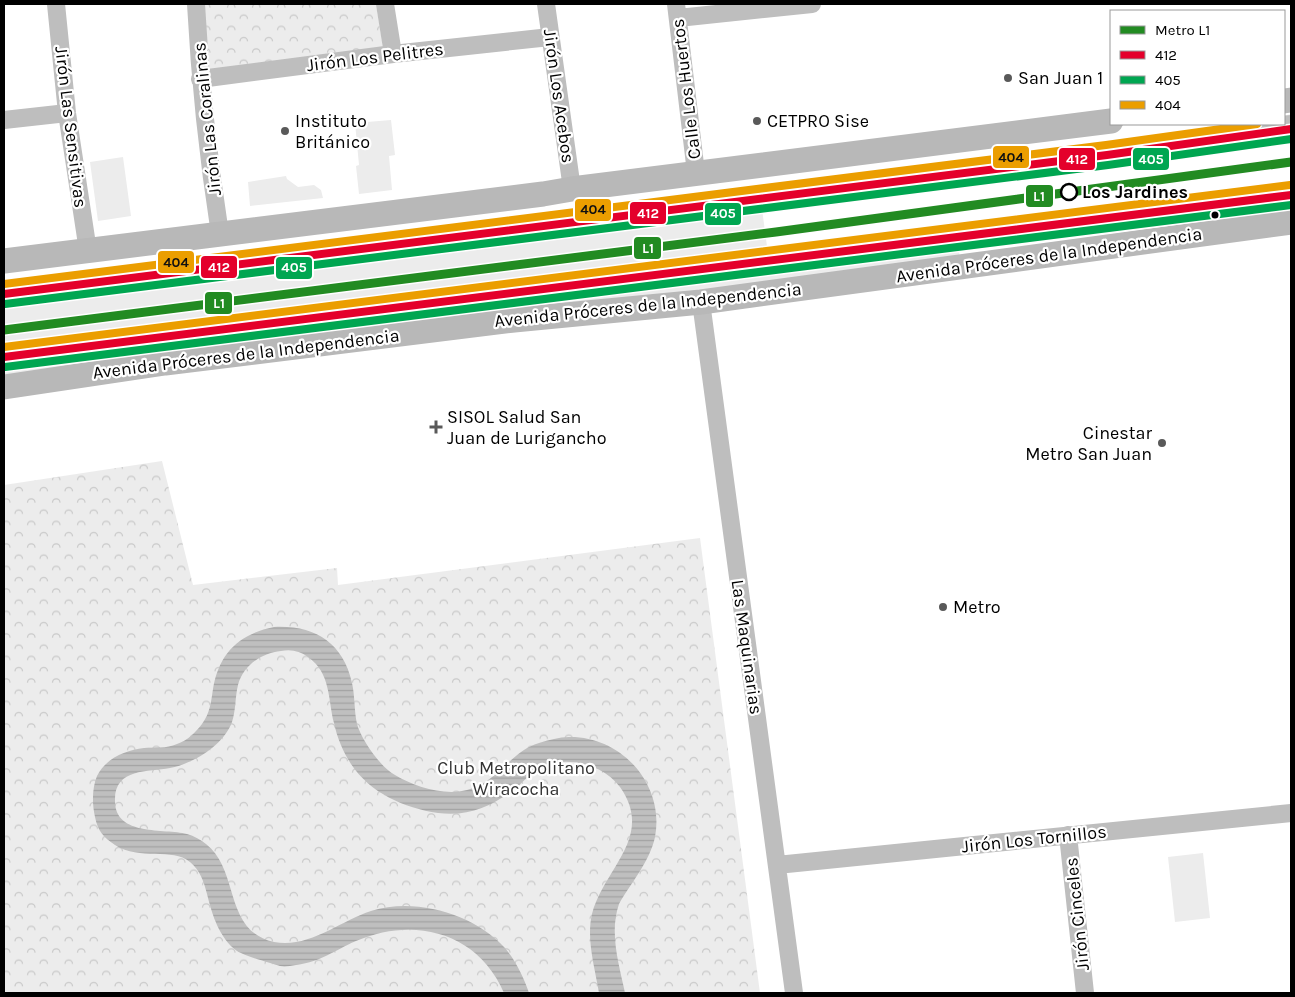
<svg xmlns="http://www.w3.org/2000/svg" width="1295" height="997" font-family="Karla,sans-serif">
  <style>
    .green { fill: #ececec }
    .park { fill: url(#park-crowns) }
    .water { fill: url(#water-rules) }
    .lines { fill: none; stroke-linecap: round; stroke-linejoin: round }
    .primary-casing { stroke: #dbdbdb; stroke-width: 29 }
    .street { stroke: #bebebe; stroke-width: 18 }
    .secondary { stroke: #b8b8b8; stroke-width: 25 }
    .primary { stroke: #bebebe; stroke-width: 28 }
    .bus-1-casing { stroke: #fff; stroke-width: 11 }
    .bus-2-casing { stroke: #fff; stroke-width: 11 }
    .bus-3-casing { stroke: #fff; stroke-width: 11 }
    .bus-1 { stroke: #e4002b; stroke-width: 8 }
    .bus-2 { stroke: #00a651; stroke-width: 8 }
    .bus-3 { stroke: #eb9e00; stroke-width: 8 }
    .metro-1-casing { stroke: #fff; stroke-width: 12 }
    .metro-1 { stroke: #228b22; stroke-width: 9 }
    .poi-dot { fill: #595959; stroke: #fff; stroke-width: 2 }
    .stop-dot { fill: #fff; stroke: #000; stroke-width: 2.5 }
    .bus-dot { fill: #000; stroke: #fff; stroke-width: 2 }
    .labels { text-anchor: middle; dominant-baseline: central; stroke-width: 4.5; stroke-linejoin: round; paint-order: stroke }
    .street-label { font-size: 18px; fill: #000; stroke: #fff }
    .poi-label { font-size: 18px; fill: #000; stroke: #fff; text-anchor: start }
    .stop-label { font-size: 18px; font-weight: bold; fill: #000; stroke: #fff; text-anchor: start }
    .park-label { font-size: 18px; fill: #333; stroke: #fff }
    .line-badge { stroke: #fff; stroke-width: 2 }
    .badge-label { font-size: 14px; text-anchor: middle; font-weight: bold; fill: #fff }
    .pale-badge-label { font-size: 14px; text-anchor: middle; font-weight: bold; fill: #111 }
  </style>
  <defs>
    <pattern id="park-crowns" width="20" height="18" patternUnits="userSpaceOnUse" patternTransform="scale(1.25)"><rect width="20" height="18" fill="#ececec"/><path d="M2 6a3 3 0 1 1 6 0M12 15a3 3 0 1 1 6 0" fill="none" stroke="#c9c9c9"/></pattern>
    <pattern id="water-rules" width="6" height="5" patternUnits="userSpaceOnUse" patternTransform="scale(1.25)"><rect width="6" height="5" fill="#bfbfbf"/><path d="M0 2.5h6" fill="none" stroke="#a2a2a2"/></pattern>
  </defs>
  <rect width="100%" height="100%" fill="#fff"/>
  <path class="green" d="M391,120l4,35 -6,1 3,34 -33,4 -3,-28 3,-1 -4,-42z
    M123,157l8,59 -33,5 -8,-59z
    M286,176l1,3 11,8 16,-2 7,5 2,8 -73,8 -2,-24z
    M762,209l6,45 -764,93v-44z
    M958,247l2,10 -956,124v-16z
    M1203,853l7,65 -35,4 -7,-65z"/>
  <path class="park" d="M203,4h173l7,43 -178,24z
    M162,461l31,124 144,-17 1,17 362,-47 60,455h-756v-508z"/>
  <path class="water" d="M274,627c40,-2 69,15 78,56 3,13 2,28 5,41 4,15 24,44 38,51 20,12 49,21 72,15 30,-7 44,-39 72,-47 10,-3 20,-6 30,-6 53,-1 96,48 86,100 -5,24 -24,46 -36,67 -10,29 0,60 6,89h-26c-4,-25 -13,-54 -7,-79 12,-46 63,-77 28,-127 -17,-23 -54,-32 -79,-20 -9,5 -16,13 -23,19 -24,20 -49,31 -80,27 -34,-5 -68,-20 -87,-49 -8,-12 -14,-27 -17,-41 -6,-23 -3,-50 -26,-66 -8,-6 -17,-8 -27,-6 -20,2 -38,15 -43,34 -3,12 -2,25 -6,37 -6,17 -25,32 -41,39 -7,3 -14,6 -21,7 -22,4 -56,0 -55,33 0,36 50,27 72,33 7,2 14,6 19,10 34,26 17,87 68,98 34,7 66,-21 97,-31 45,-14 103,3 134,37 11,13 19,30 24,45h-25c-26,-61 -90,-77 -148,-52 -23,10 -33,20 -60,24 -6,1 -11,2 -16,1 -10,-3 -35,-10 -43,-15 -18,-13 -25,-37 -30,-57 -3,-12 -7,-24 -17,-32 -18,-15 -50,-1 -75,-17 -12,-8 -17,-14 -20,-28 -3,-13 -3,-29 2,-41 9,-18 29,-26 47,-28 11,-1 22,1 33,-4 10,-3 19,-12 25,-20 8,-11 9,-22 11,-35 6,-36 26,-55 61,-62z"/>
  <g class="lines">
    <g class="primary-casing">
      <path id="primary" d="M4,294l1103,-139 184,-26
        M4,357l1287,-162"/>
    </g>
    <path class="street" d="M56,4l11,109 21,138
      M196,4c4,77 12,153 24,230
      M385,4l8,50
      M546,4l26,185
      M676,4l20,169
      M678,18l134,-14
      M200,79l193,-25 157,-17
      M4,120l63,-7
      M701,302l93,691
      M1068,835l17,158
      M777,865l514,-52"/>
    <path class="secondary" d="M1284,101l7,-1
      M4,261l539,-67 29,-5 539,-68
      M4,387l161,-24 349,-43 187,-18 590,-80"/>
    <use href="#primary" class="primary"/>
    <g class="bus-1-casing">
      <path id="bus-1" d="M4,294l1103,-139 184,-26
        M4,357l1287,-162"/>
    </g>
    <g class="bus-2-casing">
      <path id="bus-2" d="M5,304l1103,-139 183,-26
        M5,367l1286,-162"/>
    </g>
    <g class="bus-3-casing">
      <path id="bus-3" d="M4,284l1102,-139 151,-21
        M4,347l1286,-162"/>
    </g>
    <use href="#bus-1" class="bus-1"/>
    <use href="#bus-2" class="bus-2"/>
    <use href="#bus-3" class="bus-3"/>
    <g class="metro-1-casing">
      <path id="metro-1" d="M4,330l772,-98 515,-70"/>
    </g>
    <use href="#metro-1" class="metro-1"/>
  </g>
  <g class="poi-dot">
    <circle cx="1008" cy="78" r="5"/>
    <circle cx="757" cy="121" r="5"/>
    <circle cx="285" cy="131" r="5"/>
    <path d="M433.5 419.5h5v5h5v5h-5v5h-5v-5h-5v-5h5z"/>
    <circle cx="1162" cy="443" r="5"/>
    <circle cx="943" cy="607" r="5"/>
  </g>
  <circle class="stop-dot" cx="1069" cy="192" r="8"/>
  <circle class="bus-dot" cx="1215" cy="215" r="4.5"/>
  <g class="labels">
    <g class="street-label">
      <text transform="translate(375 57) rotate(-7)">Jirón Los Pelitres</text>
      <text transform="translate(686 89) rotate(-97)">Calle Los Huertos</text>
      <text transform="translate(559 96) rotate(82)">Jirón Los Acebos</text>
      <text transform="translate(207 119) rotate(-96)">Jirón Las Coralinas</text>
      <text transform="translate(71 127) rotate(83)">Jirón Las Sensitivas</text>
      <text transform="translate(1049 255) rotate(-8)">Avenida Próceres de la Independencia</text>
      <text transform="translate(648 305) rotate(-6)">Avenida Próceres de la Independencia</text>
      <text transform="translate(246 354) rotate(-7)">Avenida Próceres de la Independencia</text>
      <text transform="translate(747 647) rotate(82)">Las Maquinarias</text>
      <text transform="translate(1034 839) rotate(-6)">Jirón Los Tornillos</text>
      <text transform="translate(1077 914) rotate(-96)">Jirón Cinceles</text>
    </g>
    <g class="poi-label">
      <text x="1018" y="78">San Juan 1</text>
      <text x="295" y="121">Instituto<tspan x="295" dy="21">Británico</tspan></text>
      <text x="767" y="121">CETPRO Sise</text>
      <text x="447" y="417">SISOL Salud San<tspan x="447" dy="21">Juan de Lurigancho</tspan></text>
      <text x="1152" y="433" text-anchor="end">Cinestar<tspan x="1152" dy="21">Metro San Juan</tspan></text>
      <text x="953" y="607">Metro</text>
    </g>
    <g class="stop-label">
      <text x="1082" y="192">Los Jardines</text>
    </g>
    <g class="park-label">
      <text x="516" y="768">Club Metropolitano<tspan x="516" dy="21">Wiracocha</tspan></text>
    </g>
  </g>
  <g class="line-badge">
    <rect x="992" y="145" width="38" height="24" rx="5" fill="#eb9e00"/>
    <rect x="1058" y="147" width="38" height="24" rx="5" fill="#e4002b"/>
    <rect x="1132" y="147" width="38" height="24" rx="5" fill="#00a651"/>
    <rect x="1025" y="184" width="29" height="24" rx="5" fill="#228b22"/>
    <rect x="574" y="198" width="38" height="24" rx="5" fill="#eb9e00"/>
    <rect x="629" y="201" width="38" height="24" rx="5" fill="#e4002b"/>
    <rect x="704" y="202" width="38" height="24" rx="5" fill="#00a651"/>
    <rect x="633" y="236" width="29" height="24" rx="5" fill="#228b22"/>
    <rect x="157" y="250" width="38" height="24" rx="5" fill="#eb9e00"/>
    <rect x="200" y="255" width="38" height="24" rx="5" fill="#e4002b"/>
    <rect x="275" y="256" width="38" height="24" rx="5" fill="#00a651"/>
    <rect x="204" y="291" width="29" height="24" rx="5" fill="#228b22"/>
  </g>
  <g class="badge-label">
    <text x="1077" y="164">412</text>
    <text x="1151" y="164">405</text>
    <text x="1039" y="201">L1</text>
    <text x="648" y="218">412</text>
    <text x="723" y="218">405</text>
    <text x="648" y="253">L1</text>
    <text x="219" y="272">412</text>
    <text x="294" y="272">405</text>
    <text x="219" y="308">L1</text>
  </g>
  <g class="pale-badge-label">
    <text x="1011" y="162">404</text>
    <text x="593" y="214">404</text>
    <text x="176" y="267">404</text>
  </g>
  <rect width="1295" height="997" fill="none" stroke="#000000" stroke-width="10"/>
  <rect x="1110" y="10" width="175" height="115" fill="#ffffff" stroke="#999999"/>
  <rect x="1120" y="26" width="25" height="8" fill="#228b22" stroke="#999999"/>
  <text x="1155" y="35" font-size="15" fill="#000000">Metro L1</text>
  <rect x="1120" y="51" width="25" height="8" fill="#e4002b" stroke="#999999"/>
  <text x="1155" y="60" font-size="15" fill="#000000">412</text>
  <rect x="1120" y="76" width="25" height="8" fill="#00a651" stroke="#999999"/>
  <text x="1155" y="85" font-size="15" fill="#000000">405</text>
  <rect x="1120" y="101" width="25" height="8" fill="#eb9e00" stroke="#999999"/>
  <text x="1155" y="110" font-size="15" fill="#000000">404</text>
</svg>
